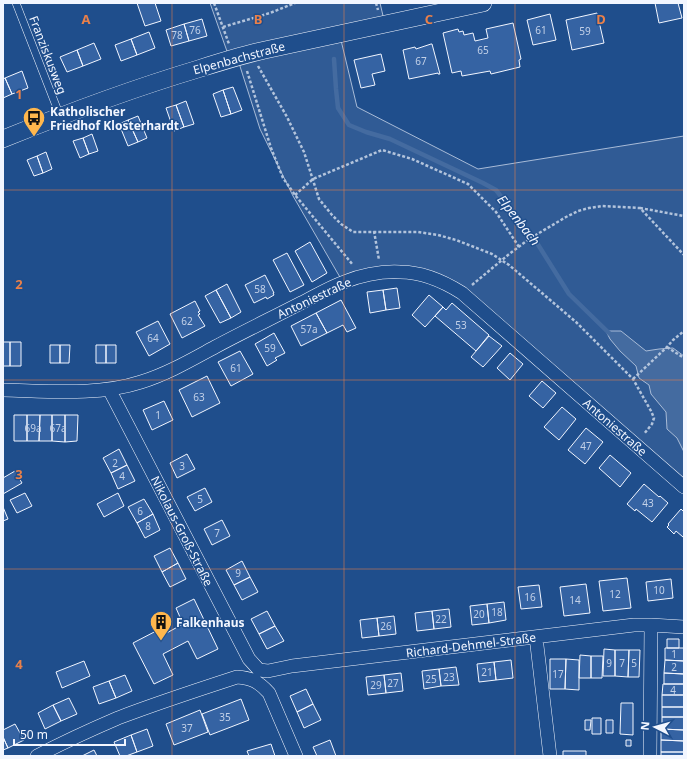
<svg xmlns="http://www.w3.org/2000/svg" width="687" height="759" font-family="'Noto Sans',sans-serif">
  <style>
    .green { fill: #305b95; stroke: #a8bbd7 }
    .water { fill: #446ba0; stroke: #a8bbd7 }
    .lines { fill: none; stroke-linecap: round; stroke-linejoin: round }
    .stream { stroke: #446ba0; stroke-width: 4.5 }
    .building { fill: #3563a3; stroke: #f2f6ff }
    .service-casing { stroke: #f2f6ff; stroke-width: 8 }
    .minor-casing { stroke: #f2f6ff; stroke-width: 14 }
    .tertiary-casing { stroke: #f2f6ff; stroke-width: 18 }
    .path { stroke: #b3c4dc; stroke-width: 2.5; stroke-dasharray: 3 2; stroke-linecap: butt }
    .service { stroke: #1f4e8c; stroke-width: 7 }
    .minor { stroke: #1f4e8c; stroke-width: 13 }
    .tertiary { stroke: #1f4e8c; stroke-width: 17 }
    .grid { fill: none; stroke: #ea8049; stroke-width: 1; stroke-opacity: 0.55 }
    .labels { text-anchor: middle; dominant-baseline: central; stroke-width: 3; stroke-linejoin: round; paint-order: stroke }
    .number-label { font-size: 10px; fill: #c3d1e8 }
    .street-label { font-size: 12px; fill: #f2f6ff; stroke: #1f4e8c }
    .poi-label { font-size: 12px; font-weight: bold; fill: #f2f6ff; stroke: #1f4e8c; text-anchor: start }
    .water-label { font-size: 13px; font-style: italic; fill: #f2f6ff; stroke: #1f4e8c }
    .grid-label { font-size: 13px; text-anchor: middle; font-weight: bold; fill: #ea8049; stroke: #1f4e8c; stroke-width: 3; stroke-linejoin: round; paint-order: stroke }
  </style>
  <rect width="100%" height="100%" fill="#1f4e8c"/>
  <path class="green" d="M210,3h170l4,17 -155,37z
    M340,36l17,71 121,62 206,-33v344l-246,-203 -97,2 -48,-83 -33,-67 -22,-69z"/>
  <path class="water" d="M606,331h15l25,20 13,-2 14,-1 11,8v96l-7,-14 -10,-9 -1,-17 -15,-18 -2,-9 -10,-7 -3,-12 -16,-15 -10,-12z"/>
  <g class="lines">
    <path class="stream" d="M334,59l2,30 2,19 11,17 17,7 24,7 93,44 13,7 41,53 32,51 41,40"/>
  </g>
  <path class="building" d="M137,3h18l6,18 -16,5z
    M655,3h23l4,15 -23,5z
    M597,13l7,30 -32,7 -6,-30z
    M550,14l6,26 -23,5 -6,-25z
    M202,19l5,17 -18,5 -5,-17z
    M513,23l8,36 -2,1 1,7 -29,7 -1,-3 -28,5 -1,-5 -9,2 -9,-40 15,-4 1,3 4,-1 1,4 9,-2 2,8 13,-3 -2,-9z
    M184,24l5,17 -18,5 -5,-16z
    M149,32l6,16 -18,7 -6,-16z
    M131,39l6,16 -16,6 -6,-16z
    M94,43l7,16 -18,7 -6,-16z
    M431,44h1l8,30h-2v-1l-29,6 -6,-29 12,-3 1,2z
    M77,50l6,16 -16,6 -7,-15z
    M381,54l4,17 -13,3 3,11 -14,3 -7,-28z
    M22,71l6,17 -16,6 -7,-16z
    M5,78l7,16 -9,4v-19z
    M233,87l9,23 -11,4 -8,-24z
    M223,90l8,24 -10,3 -8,-23z
    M186,101l8,23 -10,3 -8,-22z
    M176,105l8,22 -10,4 -8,-23z
    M138,116l9,22 -9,4 -10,-22z
    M128,120l10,22 -10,4 -9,-22z
    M92,134l6,17 -9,3 -6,-16z
    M83,138l6,16 -9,4 -7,-17z
    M46,152l6,17 -9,4 -6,-17z
    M37,156l6,17 -9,3 -7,-16z
    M310,242l17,31 -15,9 -17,-31z
    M287,253l17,32 -14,7 -17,-32z
    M265,275l9,18h-1l1,2 -7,4 -1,-2 -12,6 -9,-18z
    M227,284l14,28 -10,6 -15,-28z
    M397,288l3,20 -14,2 -3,-20z
    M216,290l15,28 -11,5 -15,-27z
    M383,290l3,20 -16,3 -3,-21z
    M429,295l14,12 -18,20 -13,-12z
    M341,300l15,28 -9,4 -4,-7 -16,8 -11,-20z
    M195,301l5,10 -2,1 2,2 -2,1 7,11 -23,12 -12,-24z
    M452,303l37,32 -13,16 -41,-35 8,-9 3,3z
    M316,313l11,20 -26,13 -10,-20z
    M158,321l12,23 -21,12 -13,-24z
    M274,333l11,20 -10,5 2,2 -10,6 -12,-22z
    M489,336l13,10 -19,21 -12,-10z
    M3,342h7v24h-7z
    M10,342h11v24h-11z
    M50,345h10v18h-10z
    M60,345h10l-1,18h-9z
    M96,345h10v18h-10z
    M106,345h10v18h-10z
    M240,351l13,23 -22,12 -13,-24z
    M510,353l13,11 -13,16 -13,-12z
    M207,376l13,27 -28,14 -13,-27z
    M542,381l14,12 -13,15 -14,-12z
    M164,401l9,19 -21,10 -9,-20z
    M562,407l14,12 -17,21 -15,-13z
    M14,415h13v26h-13z
    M27,415h13l-1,26h-12z
    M40,415h12v26h-13z
    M52,415h13v27l-13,-1z
    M65,415h13l-1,26 -12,1z
    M586,428l17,14 -18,22 -17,-14z
    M119,449l8,16 -16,8 -8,-15z
    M187,454l8,15 -18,9 -7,-15z
    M610,455l21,18 -11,14 -21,-19z
    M127,465l8,16 -17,8 -7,-16z
    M15,471l7,12 -19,11v-16z
    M644,484l15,13 1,-1 8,7 -16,19 -16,-13 -1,2 -8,-7z
    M205,488l7,14 -17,9 -8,-14z
    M25,493l7,13 -15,7 -7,-13z
    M118,493l6,13 -20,11 -7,-13z
    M144,499l9,15 -16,9 -9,-16z
    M3,507l5,12 -5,2z
    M681,509l3,3v24l-1,1 -7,-6 -2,3 -7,-7 2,-2 -1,-1z
    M153,514l7,16 -15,8 -8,-15z
    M222,520l8,16 -18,9 -8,-16z
    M170,548l8,15 -16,9 -8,-16z
    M242,561l8,16 -16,8 -8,-15z
    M178,563l8,16 -16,8 -8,-15z
    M250,577l8,15 -16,8 -8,-15z
    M627,578l4,30 -28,3 -4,-30z
    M671,579l2,19 -25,3 -2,-19z
    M586,584l4,29 -26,3 -4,-29z
    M539,585l3,22 -21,2 -3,-22z
    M194,599l24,50 -21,10 -9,-18 -25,13 10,21 -19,9 -21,-41 27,-14 3,6 20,-11 -7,-16z
    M504,602l2,18 -17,3 -2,-19z
    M487,604l2,19 -17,2 -2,-19z
    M449,609l2,18 -17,2 -2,-18z
    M267,611l8,15 -16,8 -8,-15z
    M432,611l2,18 -17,2 -2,-18z
    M394,616l2,18 -17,2 -2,-18z
    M377,618l2,18 -17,2 -2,-18z
    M275,626l9,15 -17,8 -8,-15z
    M667,639h12v9h-12z
    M665,648h19v13l-19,-1z
    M604,649l11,1v26h-12z
    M615,650h14l-1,27 -13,-1z
    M629,650h11l-1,27h-11z
    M580,655l11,1v22h-12z
    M591,656h12l-1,22h-11z
    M550,659h16l-1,30h-15z
    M566,659l13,1v30l-14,-1z
    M511,660l2,18 -17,2 -2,-18z
    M665,660l19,1v13l-20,-1z
    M84,661l6,15 -28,12 -6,-16z
    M494,662l2,18 -17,2 -2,-18z
    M456,667l3,18 -18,1 -2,-17z
    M439,669l2,17 -17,3 -2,-18z
    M401,673l2,18 -17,2 -2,-18z
    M664,673l20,1v10h-20z
    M125,675l7,16 -16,7 -7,-17z
    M384,675l2,18 -18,2 -2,-18z
    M109,681l7,17 -17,6 -6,-17z
    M663,684h21v11h-22z
    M306,689l7,15 -16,8 -7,-16z
    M662,695h22v12h-22z
    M69,698l8,16 -16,7 -8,-16z
    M241,699l8,21 -39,15 -8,-21z
    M621,703h12v32l-13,-1z
    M313,704l8,16 -17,8 -7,-16z
    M53,705l8,16 -16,8 -7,-16z
    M662,707h22v10h-22z
    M200,710l8,22 -34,13 -8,-21z
    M662,717h22v13l-22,-1z
    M592,718h9v16h-9z
    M585,720h6l-1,10h-5z
    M606,720h7v13h-7z
    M15,724l9,16 -16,8 -5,-11v-7z
    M147,729l6,17 -16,6 -6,-17z
    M661,729l23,1v11l-23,-1z
    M131,735l6,17 -11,4h-6l-6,-14z
    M3,737l5,11 -5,2z
    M330,740l6,16h-19l-4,-9z
    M626,740h5v6h-5z
    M661,740l23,1v11h-23z
    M271,744l4,12h-26l-2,-5z
    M94,750l3,6h-15z
    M563,751h23v5h-23z
    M661,752h23v4h-23z"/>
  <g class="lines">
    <g class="service-casing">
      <path id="service" d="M16,3l44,113"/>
    </g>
    <g class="minor-casing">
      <path id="minor" d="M109,389l140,270 10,11 9,1 24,-5 342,-41h17l33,2
        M3,390c45,1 95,6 138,-8 26,-8 50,-22 74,-35 28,-15 57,-29 86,-44 14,-7 29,-16 43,-21 18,-7 37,-11 56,-10 23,0 43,9 62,21l222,194
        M536,637l14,119
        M37,756c27,-14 53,-26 81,-38 39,-15 79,-28 119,-41 15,1 22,5 32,16l27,63
        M650,756l1,-131"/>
    </g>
    <g class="tertiary-casing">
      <path id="tertiary" d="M3,139c64,-26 128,-50 195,-70 22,-7 44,-14 67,-19l218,-47"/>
    </g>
    <path class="path" d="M214,3l15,41
      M376,3l2,7
      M223,27l47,-14 25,-10
      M258,66l29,51 17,35 15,47 13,16 9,9 12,8h65l20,3 18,5 36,14 17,11 67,57 57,57 18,32 3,7 -2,6 -8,10
      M247,71l24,77 12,30 12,17 58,70
      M295,195l18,-16 69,-29 30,9 56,25 28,28 23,35
      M640,208l44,8
      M374,231l5,29
      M472,285l36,-30 21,-16 37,-22 12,-6 11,-3 13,-2 38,2 44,47
      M667,347l17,11
      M633,379l34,-32 6,-7 11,-9"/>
    <use href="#service" class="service"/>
    <use href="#minor" class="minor"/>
    <use href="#tertiary" class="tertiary"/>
  </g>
  <path class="grid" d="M172,3v753M344,3v753M515,3v753M3,190h681M3,380h681M3,569h681"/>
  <defs>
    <g id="bus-pin" transform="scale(1.15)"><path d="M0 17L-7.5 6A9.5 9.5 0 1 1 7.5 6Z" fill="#ffb74d" stroke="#1f4e8c"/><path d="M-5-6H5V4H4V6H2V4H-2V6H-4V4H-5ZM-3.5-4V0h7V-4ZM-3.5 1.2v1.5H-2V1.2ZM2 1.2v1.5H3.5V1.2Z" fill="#111"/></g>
    <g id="building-pin" transform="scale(1.15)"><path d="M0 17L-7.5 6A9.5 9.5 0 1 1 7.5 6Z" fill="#ffb74d" stroke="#1f4e8c"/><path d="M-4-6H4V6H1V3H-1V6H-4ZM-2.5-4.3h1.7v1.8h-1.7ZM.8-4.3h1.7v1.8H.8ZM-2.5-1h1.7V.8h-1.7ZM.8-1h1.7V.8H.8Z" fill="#111"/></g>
  </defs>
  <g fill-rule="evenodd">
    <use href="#bus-pin" x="34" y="118"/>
    <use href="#building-pin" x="161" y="622"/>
  </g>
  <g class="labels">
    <g class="number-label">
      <text x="195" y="30">76</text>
      <text x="541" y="30">61</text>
      <text x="585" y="31">59</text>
      <text x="177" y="35">78</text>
      <text x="483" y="50">65</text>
      <text x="421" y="61">67</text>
      <text x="260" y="289">58</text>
      <text x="187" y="321">62</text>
      <text x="461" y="325">53</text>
      <text x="309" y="329">57a</text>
      <text x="153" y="338">64</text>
      <text x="270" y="348">59</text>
      <text x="236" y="368">61</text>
      <text x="199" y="397">63</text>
      <text x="158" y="415">1</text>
      <text x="33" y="428">69a</text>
      <text x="58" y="428">67a</text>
      <text x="586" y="446">47</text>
      <text x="115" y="463">2</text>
      <text x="182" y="466">3</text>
      <text x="122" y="476">4</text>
      <text x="200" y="499">5</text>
      <text x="648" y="503">43</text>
      <text x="140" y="511">6</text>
      <text x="148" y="526">8</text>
      <text x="217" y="533">7</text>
      <text x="238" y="573">9</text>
      <text x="659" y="590">10</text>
      <text x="615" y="594">12</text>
      <text x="530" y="597">16</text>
      <text x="575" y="600">14</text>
      <text x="497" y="612">18</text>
      <text x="479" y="614">20</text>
      <text x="441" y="619">22</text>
      <text x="386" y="626">26</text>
      <text x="674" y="654">1</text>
      <text x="609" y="663">9</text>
      <text x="622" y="663">7</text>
      <text x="634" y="663">5</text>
      <text x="674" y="667">2</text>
      <text x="487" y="672">21</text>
      <text x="558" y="674">17</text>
      <text x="449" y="677">23</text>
      <text x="431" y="679">25</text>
      <text x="393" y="683">27</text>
      <text x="376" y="685">29</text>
      <text x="673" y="690">4</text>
      <text x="225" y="717">35</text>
      <text x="187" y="728">37</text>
    </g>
    <g class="street-label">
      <text transform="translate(48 55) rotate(69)">Franziskusweg</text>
      <text transform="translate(239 58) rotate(-15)">Elpenbachstraße</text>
      <text transform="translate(314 298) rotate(-25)">Antoniestraße</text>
      <text transform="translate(615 427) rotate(41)">Antoniestraße</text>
      <text transform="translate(182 531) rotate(63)">Nikolaus-Groß-Straße</text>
      <text transform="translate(471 645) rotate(-7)">Richard-Dehmel-Straße</text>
    </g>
    <g class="poi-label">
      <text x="50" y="111">Katholischer<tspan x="50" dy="14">Friedhof Klosterhardt</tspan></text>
      <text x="176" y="622">Falkenhaus</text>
    </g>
    <g class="water-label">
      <text transform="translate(519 220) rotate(52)">Elpenbach</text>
    </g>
  </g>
  <g class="grid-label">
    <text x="86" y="24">A</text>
    <text x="258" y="24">B</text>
    <text x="429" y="24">C</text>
    <text x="601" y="24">D</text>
    <text x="19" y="99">1</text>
    <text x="19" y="289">2</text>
    <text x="19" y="479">3</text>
    <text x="19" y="669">4</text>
  </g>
  <rect width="687" height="759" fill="none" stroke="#f2f6ff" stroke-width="8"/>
  <g transform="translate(655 727) rotate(276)" stroke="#1f4e8c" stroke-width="3" paint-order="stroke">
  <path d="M0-3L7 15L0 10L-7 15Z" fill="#f2f6ff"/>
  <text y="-6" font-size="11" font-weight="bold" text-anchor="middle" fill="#f2f6ff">N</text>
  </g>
  <path d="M14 739v6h111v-6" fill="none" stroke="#f2f6ff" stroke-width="2"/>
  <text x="20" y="739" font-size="12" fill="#f2f6ff" stroke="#1f4e8c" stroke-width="3" paint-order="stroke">50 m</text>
</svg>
